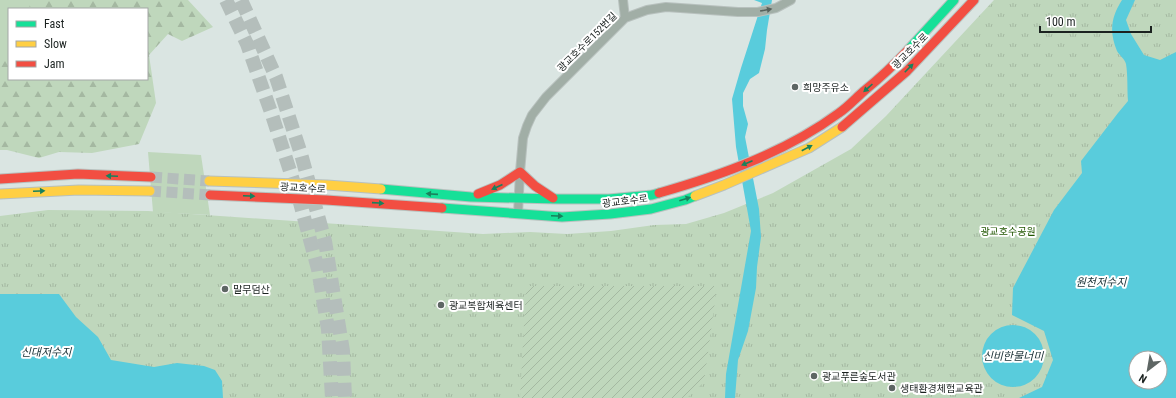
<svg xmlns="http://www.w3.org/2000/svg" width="1176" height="398" font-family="'Roboto Condensed','Noto Sans KR',sans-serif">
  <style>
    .grass { fill: #bfd7bc }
    .forest { fill: url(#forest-firs) }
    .park { fill: url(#park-tufts); fill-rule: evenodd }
    .garden { fill: url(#garden-furrows) }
    .water { fill: #59ccdc; fill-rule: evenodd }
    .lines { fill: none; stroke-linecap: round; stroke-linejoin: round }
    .secondary-tunnel { stroke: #b4bebb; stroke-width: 11; stroke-dasharray: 11 5.5; stroke-linecap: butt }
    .highway-tunnel { stroke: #b4bebb; stroke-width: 14; stroke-dasharray: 14 7; stroke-linecap: butt }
    .street-casing { stroke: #b8c1be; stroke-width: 10 }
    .fast-casing { stroke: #b8c1be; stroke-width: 11 }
    .slow-casing { stroke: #b8c1be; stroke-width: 11 }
    .jam-casing { stroke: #b8c1be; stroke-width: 11 }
    .street { stroke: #a1aea6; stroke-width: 8 }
    .fast { stroke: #16e098; stroke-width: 9 }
    .slow { stroke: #ffcf43; stroke-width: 9 }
    .jam { stroke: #f24e42; stroke-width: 9 }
    .oneway { fill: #57615c }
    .oneway2 { fill: #18815c }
    .poi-dot { fill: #5e6664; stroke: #fff; stroke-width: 1.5 }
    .labels { text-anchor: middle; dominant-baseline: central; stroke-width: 4; stroke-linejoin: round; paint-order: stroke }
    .street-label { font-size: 10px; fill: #1b2220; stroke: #fff }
    .poi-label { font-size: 10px; fill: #1b2220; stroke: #fff; text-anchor: start }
    .park-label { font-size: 10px; fill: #205600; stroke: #fff }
    .water-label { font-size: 11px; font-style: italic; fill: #162e33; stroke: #fff }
  </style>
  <defs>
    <pattern id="forest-firs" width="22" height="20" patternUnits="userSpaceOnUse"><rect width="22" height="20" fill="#bfd7bc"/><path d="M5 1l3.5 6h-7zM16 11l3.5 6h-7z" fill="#a4b8a1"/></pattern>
    <pattern id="park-tufts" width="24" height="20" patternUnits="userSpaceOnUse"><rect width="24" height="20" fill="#bfd7bc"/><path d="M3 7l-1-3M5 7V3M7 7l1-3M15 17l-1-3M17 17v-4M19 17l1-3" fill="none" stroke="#a4b8a1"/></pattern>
    <pattern id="garden-furrows" width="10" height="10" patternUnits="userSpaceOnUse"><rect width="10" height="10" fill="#bfd7bc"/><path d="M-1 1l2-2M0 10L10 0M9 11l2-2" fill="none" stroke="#a4b8a1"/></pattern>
  </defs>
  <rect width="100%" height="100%" fill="#dae5e2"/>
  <path class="grass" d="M0,0h70l-7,9h-54v70l-9,33z
    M148,152l53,3 9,60 -57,-3z"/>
  <path class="forest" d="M31,0h157l25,27 -31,14 -14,-7 -19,21 7,48 -17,41 -47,9 -33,-1 -20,6 -32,-8h-7v-101l9,-2v32h138v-70h-118z"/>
  <path class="park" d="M994,0h182v398h-1176v-182l48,-6 100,1 335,23 47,-2 37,2 44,-3 43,-6 32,-1 38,-11 49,-20 78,-44 35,-33zM1136,358h24v24h-24z"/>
  <path class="garden" d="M526,286h191l-13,96 -17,16h-167z"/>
  <path class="water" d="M754,0h18l-5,30 -2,19 -6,24 -9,6 -7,14v13l5,18 -3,13 14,72 2,28 -4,30 -1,21 -8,43 -10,29 -3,38h-10l1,-24 25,-143 -15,-84 -4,-48 9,-31 21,-65z
    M1122,0h13l-9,20 5,14 13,21 16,5 16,-8v346h-157l23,-11 11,-27 -9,-29 -32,-16 1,-27 41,-78 28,-37 -1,-12 37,-48 10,-12c-1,-12 0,-25 -2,-37 -1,-5 -7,-9 -9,-13 -8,-19 -6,-34 5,-51zM1136,358h24v24h-24z
    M0,294h59l17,23 22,20 13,23 43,7 23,-4 27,3 11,4 7,11 1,17h-223z
    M982 356a31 31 0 1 1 62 0a31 31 0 1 1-62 0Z"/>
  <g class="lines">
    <path class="secondary-tunnel" d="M151,177l58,4
      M150,191l60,4"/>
    <path class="highway-tunnel" d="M226,0l21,44 25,71 27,84 19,70 10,60 4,69
      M241,0l35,77 25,77 24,87 18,110 2,47"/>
    <g class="street-casing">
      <path id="street" d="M623,0l2,18
        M518,214l2,-42 3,-34 4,-12 5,-11 14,-18 79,-79 22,-8 19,-3 72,5h20l18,-4 15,-8"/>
    </g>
    <g class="fast-casing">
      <path id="fast" d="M909,49l45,-49
        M381,189l90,8 86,2h52l43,-4 7,-2
        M442,208l120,9 48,-3 41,-5 34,-9 10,-4"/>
    </g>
    <g class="slow-casing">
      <path id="slow" d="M209,181l118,4 54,4
        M0,194l79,-4 71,1
        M695,196l29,-11 85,-37 33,-21"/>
    </g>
    <g class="jam-casing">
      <path id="jam" d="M842,127l65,-56 67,-71
        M0,179l78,-5 73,3
        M659,193c63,-18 127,-41 180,-80 9,-6 17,-15 25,-22 16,-13 31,-27 45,-42
        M478,194l22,-9 20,-13 15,14 18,12
        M210,195l116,5 116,8"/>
    </g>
    <use href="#street" class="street"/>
    <use href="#fast" class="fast"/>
    <use href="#slow" class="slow"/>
    <use href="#jam" class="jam"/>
  </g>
  <defs><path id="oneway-solid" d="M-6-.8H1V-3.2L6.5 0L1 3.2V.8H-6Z"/></defs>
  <use class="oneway" href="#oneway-solid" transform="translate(766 10) rotate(-10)"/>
  <g class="oneway2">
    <use href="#oneway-solid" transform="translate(909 68) rotate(-45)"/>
    <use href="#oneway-solid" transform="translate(868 88) rotate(138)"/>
    <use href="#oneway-solid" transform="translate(807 148) rotate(-28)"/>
    <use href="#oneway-solid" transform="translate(747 163) rotate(157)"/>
    <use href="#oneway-solid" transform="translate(112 176) rotate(-177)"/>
    <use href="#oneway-solid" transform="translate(497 187) rotate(156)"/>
    <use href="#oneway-solid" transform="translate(39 191) rotate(-3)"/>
    <use href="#oneway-solid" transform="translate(432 194) rotate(-176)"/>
    <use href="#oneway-solid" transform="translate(249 196) rotate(2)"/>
    <use href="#oneway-solid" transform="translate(685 199) rotate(-18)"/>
    <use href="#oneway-solid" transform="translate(378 203) rotate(4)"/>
    <use href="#oneway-solid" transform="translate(557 216) rotate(3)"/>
  </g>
  <g class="poi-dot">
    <circle cx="795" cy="87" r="4"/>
    <circle cx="225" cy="289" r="4"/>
    <circle cx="441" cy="305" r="4"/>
    <circle cx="814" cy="376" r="4"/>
    <circle cx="892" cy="388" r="4"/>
  </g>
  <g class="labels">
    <g class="street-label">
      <text transform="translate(587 42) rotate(-45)">광교호수로152번길</text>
      <text transform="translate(910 51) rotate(-45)">광교호수로</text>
      <text transform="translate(303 188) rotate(3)">광교호수로</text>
      <text transform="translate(625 201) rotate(-7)">광교호수로</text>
    </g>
    <g class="poi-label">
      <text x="803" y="87">희망주유소</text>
      <text x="233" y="289">말무덤산</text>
      <text x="449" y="305">광교복합체육센터</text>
      <text x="822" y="376">광교푸른숲도서관</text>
      <text x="900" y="388">생태환경체험교육관</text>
    </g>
    <g class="park-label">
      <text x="1008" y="231">광교호수공원</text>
    </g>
    <g class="water-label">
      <text x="1101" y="282">원천저수지</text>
      <text x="46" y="352">신대저수지</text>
      <text x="1013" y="356">신비한물너미</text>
    </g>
  </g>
  <rect x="8" y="8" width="140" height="72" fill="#ffffff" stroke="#a4a7a6"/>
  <rect x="16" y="21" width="20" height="6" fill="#16e098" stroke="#a4a7a6"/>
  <text x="44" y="28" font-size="12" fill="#1b2220">Fast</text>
  <rect x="16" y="41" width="20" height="6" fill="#ffcf43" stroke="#a4a7a6"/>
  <text x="44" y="48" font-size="12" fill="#1b2220">Slow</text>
  <rect x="16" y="61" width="20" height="6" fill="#f24e42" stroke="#a4a7a6"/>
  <text x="44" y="68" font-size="12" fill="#1b2220">Jam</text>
  <g transform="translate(1148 370) rotate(211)"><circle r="19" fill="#ffffff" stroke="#a4a7a6"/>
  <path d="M0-3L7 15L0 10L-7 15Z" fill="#5e6664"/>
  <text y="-6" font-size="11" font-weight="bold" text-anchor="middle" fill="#1b2220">N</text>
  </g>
  <path d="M1040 26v6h111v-6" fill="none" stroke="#1b2220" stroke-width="2"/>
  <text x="1046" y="26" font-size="12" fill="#1b2220" stroke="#ffffff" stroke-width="3" paint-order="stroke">100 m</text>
</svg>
